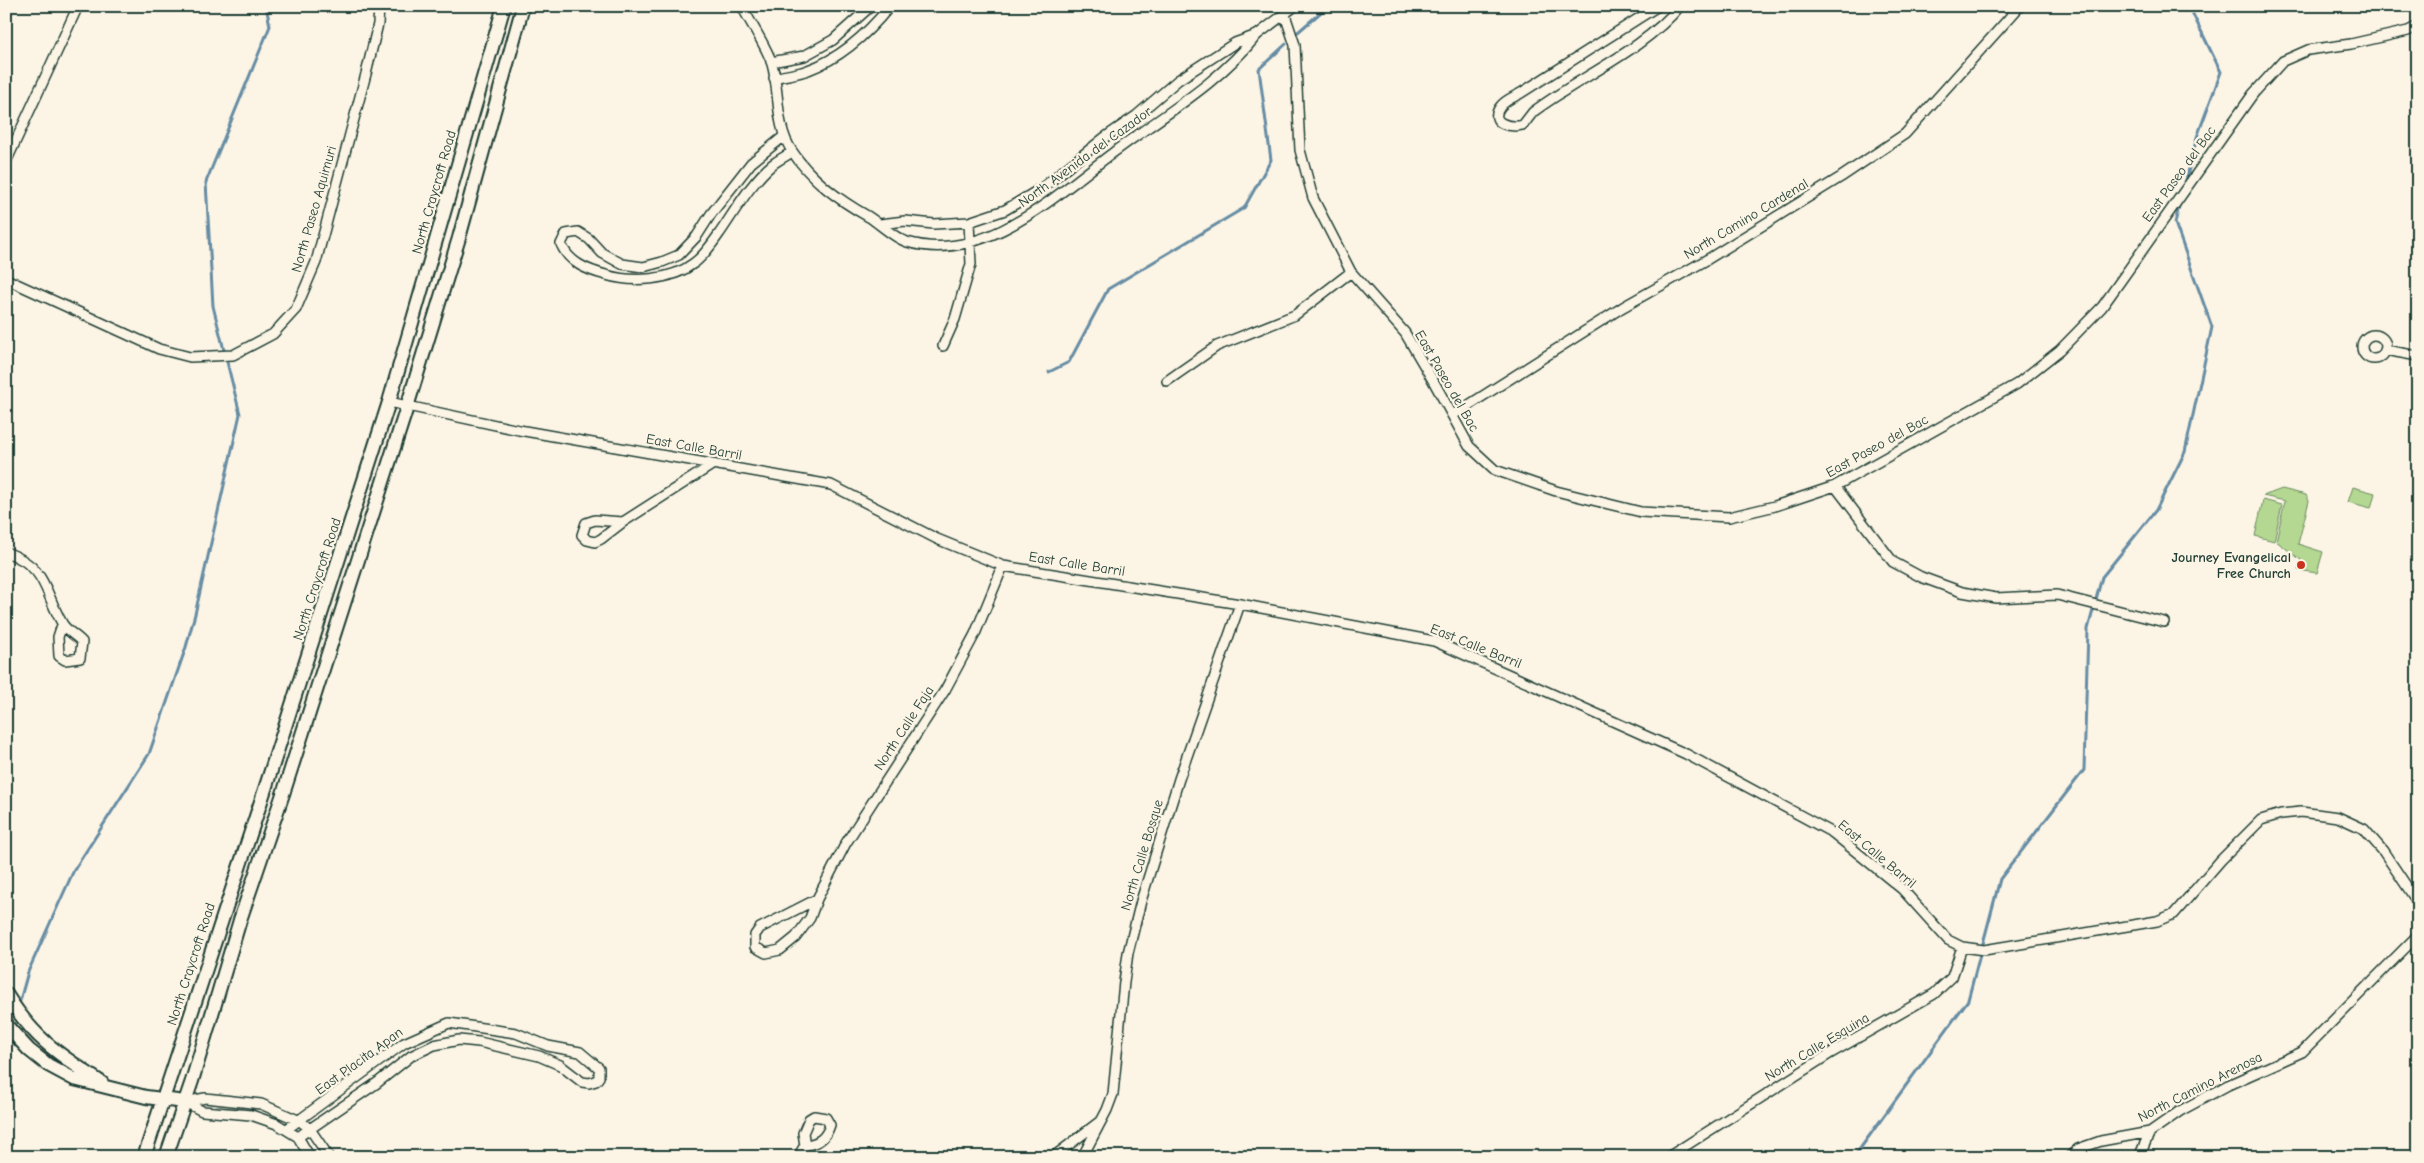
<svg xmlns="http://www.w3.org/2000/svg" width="2424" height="1163" font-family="'Comic Neue',sans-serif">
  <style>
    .green { fill: #b4d791; stroke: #6a8a62 }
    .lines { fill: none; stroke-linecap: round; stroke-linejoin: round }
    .stream { stroke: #668ca4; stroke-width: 3 }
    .street-casing { stroke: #1f3d34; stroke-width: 12 }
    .secondary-casing { stroke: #1f3d34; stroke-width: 16 }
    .street { stroke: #fcf5e5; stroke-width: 9 }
    .secondary { stroke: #fcf5e5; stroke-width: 12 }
    .poi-dot { fill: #c8321e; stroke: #fcf5e5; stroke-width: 2 }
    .labels { text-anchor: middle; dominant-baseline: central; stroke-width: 4.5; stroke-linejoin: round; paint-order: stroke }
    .street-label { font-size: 14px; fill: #1f3d34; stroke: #fcf5e5 }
    .poi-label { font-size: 14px; font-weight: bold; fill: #1f3d34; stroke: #fcf5e5; text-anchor: end }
  </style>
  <rect width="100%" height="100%" fill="#fcf5e5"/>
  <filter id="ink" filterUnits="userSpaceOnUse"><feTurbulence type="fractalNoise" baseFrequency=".02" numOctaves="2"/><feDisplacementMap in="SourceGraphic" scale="10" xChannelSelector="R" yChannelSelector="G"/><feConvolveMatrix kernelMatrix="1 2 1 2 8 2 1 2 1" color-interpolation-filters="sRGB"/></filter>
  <g filter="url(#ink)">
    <path class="green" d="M2353,487l22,6 -4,15 -23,-6z
      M2282,489l24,6 3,6 -11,43 25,8 -6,21 -19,-3 3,-10 -25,-19 9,-40 -22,-5z
      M2263,500l19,5 -8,36 -19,-5z"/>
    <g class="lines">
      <path class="stream" d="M1298,32l30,-26
        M2185,184l12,-47 24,-65 -32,-66
        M1049,372l20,-10 39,-73 136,-81 27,-48 -12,-91 27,-25
        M19,1004l9,-32 46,-102 75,-116 37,-107 9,-33 45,-200 -27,-108 -7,-124 64,-156 -4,-20
        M6,1046l3,-10
        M1854,1157l114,-157 32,-121 84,-109 4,-141 14,-52 54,-67 29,-58 27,-125 -37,-104 5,-21"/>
      <g class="street-casing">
        <path id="street" d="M742,6c8,17 25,41 30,58 8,28 3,62 20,87 19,29 47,49 77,66 11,7 25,21 38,25 78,23 150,-48 207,-90 49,-37 104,-68 143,-117
          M1658,6l-137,87c-7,4 -16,7 -21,14 -12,17 11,21 23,18l10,-13c46,-35 111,-62 147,-106
          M1285,15l10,30 5,105 13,48 38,74 54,61 30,51 34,62 26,24 61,21 85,21 88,5 46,-11 60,-20 182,-102 43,-34 42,-43 151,-213 30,-33 25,-11 43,-6 57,-13 10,-5
          M771,62l33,-6 29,-16 38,-34
          M774,78c11,-3 24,-4 34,-8 33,-12 61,-38 82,-64
          M783,137l-32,26 -40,51 -14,22 -18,19 -17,7 -19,5 -21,-3 -20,-11 -13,-14 -11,-7 -12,2 -5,10c8,19 26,26 45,31 26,8 65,6 88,-12 10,-7 18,-19 25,-29 16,-23 32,-52 54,-70 5,-4 13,-8 19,-12
          M6,162l72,-156
          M880,224l25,-3 29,3 35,-2 36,-12 37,-22 62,-50 32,-22 42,-36 57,-37 22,-8 38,-29
          M6,279l153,70 31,8 43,-2 40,-21 23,-25 20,-47 50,-188 12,-50 1,-18
          M2362 347a12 12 0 1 1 24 0a12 12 0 1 1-24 0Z
          M943,346l12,-27 16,-55 -2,-42
          M2385,350l33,6
          M1167,381l50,-35 78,-31 56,-43
          M389,402l130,28 312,55 106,54 66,27 237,38 194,37 252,113 147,79 69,56 46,51 14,7 22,3 173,-29 17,-7 47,-54 40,-40 20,-6 20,-2 37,5 26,12 19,22 35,52
          M1453,415l170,-108 85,-48 133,-82 64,-43 115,-128
          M1835,486l58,76 28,15 41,15 34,6 61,-3 107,27
          M623,522l-28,-2 -9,3 -4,12 5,5 8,2 6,-3 22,-17 89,-57
          M6,552c42,16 37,38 56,71 4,8 14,12 20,19l-2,16 -15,2 -6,-4 -1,-19 4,-12
          M817,899l-57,29 -5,7v12l11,6 14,-3 16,-13 14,-19 7,-19 29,-56 99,-153 30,-56 28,-68
          M185,1102l20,-4 56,6 39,17 10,8 19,28
          M185,1102l17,9 49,4 26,9 21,13 12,20
          M287,1129l117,-86 45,-20 67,10 32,13 32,6 19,16v9l-3,4 -7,2 -7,-1 -22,-17 -21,-9 -60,-14 -20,-2 -25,5 -23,11 -34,27 -79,54
          M798,1157l7,-12 -2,-12 6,-14 5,-3 12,2 4,7c-4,13 -12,19 -25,20
          M1053,1157l46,-35
          M1079,1157l6,-5 22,-42 6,-16 11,-112 4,-29 13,-52 38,-122 61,-175
          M1668,1157l163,-104 103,-59 18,-17 10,-30
          M2069,1157l9,-8 23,-8 49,-9 30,-21 48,-26 74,-33 116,-117
          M2139,1157l11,-25"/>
      </g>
      <g class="secondary-casing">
        <path id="secondary" d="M6,994c28,45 52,60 96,89
          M6,1025l23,25 19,15 26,14 72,18 39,5
          M144,1157l123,-374 122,-381 115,-396
          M166,1157l26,-76 48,-161 45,-132 122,-381 52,-169 64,-232"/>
      </g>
      <use href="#street" class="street"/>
      <use href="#secondary" class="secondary"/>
    </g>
  </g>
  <circle class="poi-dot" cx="2301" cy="565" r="5"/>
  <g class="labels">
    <g class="street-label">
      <text transform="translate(1085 157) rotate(-36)">North Avenida del Cazador</text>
      <text transform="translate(2179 174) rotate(-54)">East Paseo del Bac</text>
      <text transform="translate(434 192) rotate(-74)">North Craycroft Road</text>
      <text transform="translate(314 209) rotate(-74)">North Paseo Aquimuri</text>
      <text transform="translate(1746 219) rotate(-31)">North Camino Cardenal</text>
      <text transform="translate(1447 381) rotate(60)">East Paseo del Bac</text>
      <text transform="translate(1877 446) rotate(-29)">East Paseo del Bac</text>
      <text transform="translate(694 447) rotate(10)">East Calle Barril</text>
      <text transform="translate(1077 564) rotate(9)">East Calle Barril</text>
      <text transform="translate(317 579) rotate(-72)">North Craycroft Road</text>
      <text transform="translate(1476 646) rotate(22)">East Calle Barril</text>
      <text transform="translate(904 728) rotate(-57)">North Calle Faja</text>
      <text transform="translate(1877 854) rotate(40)">East Calle Barril</text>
      <text transform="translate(1142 855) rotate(-73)">North Calle Bosque</text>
      <text transform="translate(191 964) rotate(-72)">North Craycroft Road</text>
      <text transform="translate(1817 1047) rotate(-31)">North Calle Esquina</text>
      <text transform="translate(359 1061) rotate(-36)">East Placita Apan</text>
      <text transform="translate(2200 1087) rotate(-27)">North Camino Arenosa</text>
    </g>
    <g class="poi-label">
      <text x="2291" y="557">Journey Evangelical<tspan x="2291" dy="16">Free Church</tspan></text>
    </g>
  </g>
  <rect width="2424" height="1163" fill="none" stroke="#fcf5e5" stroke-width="25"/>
  <rect x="12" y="12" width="2399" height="1138" fill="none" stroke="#1f3d34" stroke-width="2" filter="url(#ink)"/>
</svg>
